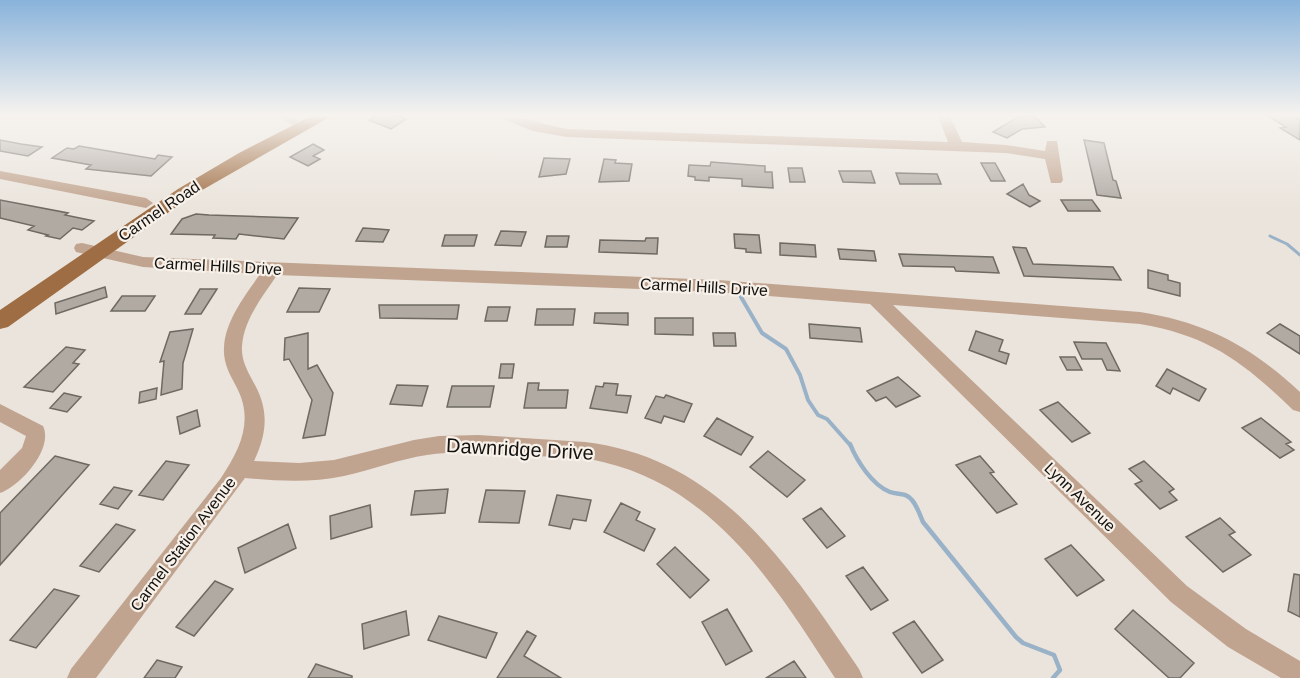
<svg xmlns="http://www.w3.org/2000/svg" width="1300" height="678" font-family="Helvetica,sans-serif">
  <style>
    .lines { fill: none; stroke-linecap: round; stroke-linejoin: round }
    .stream-far2 { stroke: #9ab2c8; stroke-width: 3 }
    .stream-far1 { stroke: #9ab2c8; stroke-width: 4 }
    .stream { stroke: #9ab2c8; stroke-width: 4.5 }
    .building { fill: #b0aaa3; stroke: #6e6962; stroke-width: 1.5 }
    .minor { fill: #c1a48f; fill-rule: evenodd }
    .major { fill: #9f6d43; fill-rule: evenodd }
    .labels { text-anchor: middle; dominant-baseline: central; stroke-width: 4.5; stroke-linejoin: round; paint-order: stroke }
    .street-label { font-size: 16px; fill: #14120f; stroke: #f7f1ea }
    .near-street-label { font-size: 20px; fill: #14120f; stroke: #f7f1ea }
  </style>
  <rect width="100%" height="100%" fill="#eae4dc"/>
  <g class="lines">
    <path class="stream-far2" d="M1270,236l17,8 13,11"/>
    <path class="stream-far1" d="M741,297l21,36 24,16 14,26 8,25 10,15 9,4 24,27"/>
    <path class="stream" d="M850,444c7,17 22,41 40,48 8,3 16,0 22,8 5,6 8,15 11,22l93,115 7,6 31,12 6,15 -7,8"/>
  </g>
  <path class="building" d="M379,114h13l14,5 -15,10 -22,-9z
    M1265,114h26l9,6v20l-20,-12 6,-1z
    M1034,116l11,11 -23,2 -15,9 -14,-6 25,-15z
    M0,140l21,4 21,3 -14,9 -28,-5z
    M1084,140l20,3 9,37 3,1 5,17 -24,-3z
    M313,144l11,6 -11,6 7,3 -12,7 -18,-9z
    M79,146l76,13 3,-4 14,2 -21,19 -65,-7 5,-4 -39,-7 15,-10 7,1z
    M544,158l26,1 -4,15 -27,3z
    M604,159l12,1 -1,3 17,1 -3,17 -30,1z
    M711,162l54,4v6h7l1,16 -31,-2v-7l-33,-2v4l-14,-1v-3l-7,-1 1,-11 21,1z
    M981,163h14l10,18h-14z
    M788,168h14l3,14h-15z
    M839,171h32l4,12 -32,-1z
    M896,173l41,1 4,10h-41z
    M1023,184l6,11 11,6 -10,6 -23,-13z
    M0,200l68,13 -3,2 29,6 -12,9 -9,-2 -13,11 -14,-3 2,-1 -20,-5 6,-4 -34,-8z
    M1061,200h31l8,11h-32z
    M196,214l13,1 89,3 -14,21 -45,-5 -3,5 -23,-1 2,-3 -44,-1 11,-15z
    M363,228l15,1 11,1 -6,12 -27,-1z
    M501,231l25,1 -5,14 -26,-1z
    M734,234l25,1 2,18 -15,-1v-3l-11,-1z
    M445,235h32l-3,11h-32z
    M547,236h22l-2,11h-22z
    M646,238h12l-1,16 -58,-2 1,-12 45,1z
    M780,243l35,2 1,12 -36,-2z
    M1013,247l13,1 7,16 80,3 8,13 -97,-4z
    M838,249l36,2 2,10 -36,-2z
    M899,254l94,3 6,16 -43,-2 -2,-4 -51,-1z
    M1148,270l20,5v5l12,3v13l-32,-8z
    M105,287l2,10 -51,17 -1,-11z
    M299,288l31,1 -11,23h-32z
    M200,289h17l-16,25h-16z
    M122,296h33l-10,15h-34z
    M379,305h80l-2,14 -77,-1z
    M488,307h22l-3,14h-22z
    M537,309h38l-2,16h-38z
    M595,313h33v12l-34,-2z
    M655,318h38v17l-38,-1z
    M809,324l51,4 2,14 -52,-4z
    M1280,324l20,12v18l-33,-21z
    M193,329l-10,34 -1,26 -21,6 3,-34 -4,1 10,-30z
    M976,331l27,9 -4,11 10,3 -3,10 -37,-14z
    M308,333v36l9,-4 16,28 -8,42 -22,3 9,-38 -23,-41 -5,1 1,-22z
    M713,333h22l1,13h-22z
    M1074,342l32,1 14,28 -13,-1 -5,-11h-20z
    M66,347l19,3 -12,13 6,1 -26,28 -29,-5z
    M1060,357h15l7,13h-15z
    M501,364h13l-2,14h-13z
    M1167,369l39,20 -7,12 -26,-13 -3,6 -14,-8z
    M898,377l22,19 -24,11 -10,-10 -10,4 -9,-10z
    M528,383h11l-1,7h30l-2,18h-42z
    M604,383l14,1 -2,11 15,1 -4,17 -37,-5 6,-22 7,1z
    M397,385l31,1 -6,20 -32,-2z
    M452,386h42l-4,21h-43z
    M157,388l-1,11 -17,4 1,-11z
    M64,393l17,4 -14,15 -17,-4z
    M666,395l26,9 -8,18 -20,-6 -3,7 -16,-5 11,-22 8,2z
    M1058,402l32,31 -18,9 -32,-32z
    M197,410l3,16 -20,8 -3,-17z
    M717,418l36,19 -12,18 -37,-19z
    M1261,418l30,24 -5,2 8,6 -14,8 -38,-30z
    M768,451l37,29 -18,17 -37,-30z
    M55,456l34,9 -89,100v-52z
    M980,456l14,16 -4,1 27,31 -20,9 -41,-48z
    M166,461l23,4 -26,35 -24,-5z
    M1144,461l30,28 -5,3 8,8 -17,9 -25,-25 7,-3 -13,-12z
    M114,487l18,4 -14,18 -18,-5z
    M448,489l-3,24 -34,2 4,-24z
    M486,490l39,1 -6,32 -40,-1z
    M557,495l34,5 -5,21 -13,-2 -3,10 -21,-4z
    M621,503l19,9 -4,8 19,9 -11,22 -40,-19z
    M370,505l2,22 -41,12 -1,-23z
    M821,508l24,28 -18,12 -24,-29z
    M1220,518l15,14 -6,3 22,20 -28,17 -37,-35z
    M116,524l19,6 -36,42 -19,-6z
    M288,524l8,24 -51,25 -7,-25z
    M1071,545l33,35 -27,16 -32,-37z
    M675,547l34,33 -19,18 -33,-34z
    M863,567l25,33 -17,10 -25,-34z
    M1294,574l6,1v42l-12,-6z
    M215,581l18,8 -39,47 -18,-9z
    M54,589l25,7 -43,52 -26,-8z
    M727,609l25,42 -26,14 -24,-43z
    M1133,610l61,53 -14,15h-11l-54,-49z
    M406,611l3,24 -45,14 -2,-25z
    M439,616l58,17 -11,25 -58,-18z
    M914,621l29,39 -21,13 -29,-40z
    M527,631l9,5 -12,20 37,22h-64z
    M157,660l25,7 -7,11h-31z
    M794,661l12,17h-40z
    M316,664l36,12v2h-44z"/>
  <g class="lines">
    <path class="minor" d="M271,114h17l12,7 -7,4z
      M497,114c24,0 46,11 70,15l381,13 -11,-28h12l13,28 44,3 39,6 2,-10h10l6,39 -2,3h-10l-6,-24 -39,-6 -439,-16 -34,-6 -35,-14z
      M0,171l146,27 7,5 -7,5 -146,-29z
      M82,243l61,14 575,23 422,32c68,11 110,34 160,80v20l-7,-2c-50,-48 -83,-74 -153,-86l-247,-19 294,281 59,43 54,32v17h-19l-53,-31 -57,-45 -301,-298 -152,-12 -441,-17c-14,21 -33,44 -35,71 -1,15 6,26 13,39 14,26 12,49 -1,76l45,2 35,-3 80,-20 25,-4 39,-1 107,7c135,16 204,124 274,227l4,9h-28c-58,-90 -120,-190 -232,-216 -23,-6 -48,-5 -72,-6 -34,-2 -69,-7 -104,-1 -28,4 -55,15 -83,21 -33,7 -66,5 -99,2l-149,200h-29l4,-9 150,-191c19,-29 33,-57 16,-90 -7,-13 -14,-25 -13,-40 1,-27 21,-52 36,-74l-117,-7 -67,-15 -2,-4 2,-4z
      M0,404l43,22c11,23 -23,60 -43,67v-23l22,-22 4,-12 -26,-14z"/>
    <path class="major" d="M315,114h20l-145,83 -182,130 -8,2v-19l178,-121 61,-36z"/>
  </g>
  <linearGradient id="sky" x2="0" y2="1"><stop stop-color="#89b3db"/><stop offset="0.55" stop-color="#f6f3ef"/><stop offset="1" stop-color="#f6f3ef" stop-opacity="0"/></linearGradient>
  <rect width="1300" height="209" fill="url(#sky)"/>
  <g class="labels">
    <g class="street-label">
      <text transform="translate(159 211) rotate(-34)">Carmel Road</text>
      <text transform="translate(218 266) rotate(3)">Carmel Hills Drive</text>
      <text transform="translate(704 287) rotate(3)">Carmel Hills Drive</text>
      <text transform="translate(1080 497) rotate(44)">Lynn Avenue</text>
      <text transform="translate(183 544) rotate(-53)">Carmel Station Avenue</text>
    </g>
    <g class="near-street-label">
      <text transform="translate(520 449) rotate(3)">Dawnridge Drive</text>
    </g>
  </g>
</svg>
